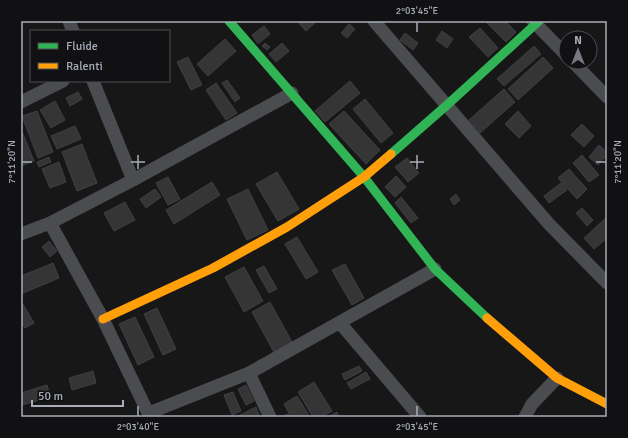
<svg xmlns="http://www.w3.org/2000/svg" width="628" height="438" font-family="Signika,sans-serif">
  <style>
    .building { fill: #353536; stroke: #3f4043 }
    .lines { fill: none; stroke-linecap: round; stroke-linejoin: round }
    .street { stroke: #4b4c50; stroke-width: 13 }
    .fast { stroke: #30b455; stroke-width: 9 }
    .slow { stroke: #ff9f0a; stroke-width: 9 }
    .ticks { fill: none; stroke: #a8adb8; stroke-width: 1.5 }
    .neatline { fill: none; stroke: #a8adb8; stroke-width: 1.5 }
    .ticks-label { font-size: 10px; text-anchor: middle; fill: #a8adb8 }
  </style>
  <rect width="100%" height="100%" fill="#171717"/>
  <path class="building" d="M297,21h20l-11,10z
    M489,21h16l11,11 -10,10 -19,-19z
    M349,24l6,5 -8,9 -6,-5z
    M264,26l6,8 -12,10 -6,-9z
    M480,28l18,20 -10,9 -19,-20z
    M442,31l11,8 -6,9 -11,-8z
    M405,33l13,10 -5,7 -13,-10z
    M225,39l11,12 -28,25 -11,-12z
    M265,43l5,4 -3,3 -5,-4z
    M282,43l7,8 -13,11 -7,-8z
    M534,46l7,8 -37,32 -7,-7z
    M188,57l14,28 -11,5 -14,-28z
    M543,57l10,11 -35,32 -10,-11z
    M227,80l13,18 -5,4 -13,-19z
    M350,81l10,12 -35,29 -10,-11z
    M216,83l21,30 -11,7 -20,-30z
    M504,89l11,13 -35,31 -11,-13z
    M78,92l4,7 -12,7 -4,-8z
    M365,99l28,34 -12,10 -28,-34z
    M55,101l10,19 -14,8 -11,-18z
    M37,111l16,41 -15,6 -16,-42z
    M344,111l36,39 -14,14 -37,-40z
    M518,111l13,15 -12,12 -14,-14z
    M582,124l12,12 -10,11 -13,-12z
    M75,126l6,13 -24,10 -6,-13z
    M21,129l13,32 -13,5z
    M82,144l15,39 -20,8 -15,-39z
    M599,145l8,7v3l-9,10 -9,-8z
    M582,155l17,20 -10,7 -16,-19z
    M49,157l2,5 -12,5 -2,-5z
    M407,158l12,15 -11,9 -13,-15z
    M59,162l7,20 -16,6 -8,-19z
    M569,169l18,20 -10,10 -19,-21z
    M277,172l22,37 -21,12 -22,-37z
    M396,176l10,11 -11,10 -10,-10z
    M168,177l12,22 -12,6 -12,-22z
    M212,182l8,13 -46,29 -8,-14z
    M561,183l6,7 -18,13 -5,-7z
    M155,189l6,8 -15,11 -6,-9z
    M248,189l20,41 -21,10 -20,-41z
    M456,194l4,6 -6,5 -4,-6z
    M401,197l17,21 -7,5 -16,-20z
    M125,202l10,18 -21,11 -10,-18z
    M582,208l11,12 -6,6 -11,-13z
    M607,217v21l-13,11 -10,-11z
    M297,237l21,35 -12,7 -21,-35z
    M49,241l8,10 -7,6 -8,-10z
    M53,263l6,15 -38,16v-18z
    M345,264l19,34 -12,7 -20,-35z
    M264,266l13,23 -8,4 -13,-23z
    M244,267l19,34 -19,11 -19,-35z
    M21,301l13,22 -9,5 -4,-6z
    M270,302l23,42 -18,10 -23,-42z
    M157,308l19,41 -13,6 -19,-41z
    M135,317l19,40 -16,8 -19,-41z
    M359,366l3,5 -17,9 -3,-6z
    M93,371l3,12 -24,7 -3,-12z
    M366,372l4,7 -19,10 -4,-6z
    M314,382l18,29 -10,6h-9l-15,-25z
    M47,385l3,12 -28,8 -1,-12z
    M246,385l8,16 -8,4 -8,-16z
    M233,392l8,19 -9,4 -8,-20z
    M297,396l13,21h-19l-7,-13z
    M256,407l4,10h-24z
    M337,412l2,5h-11z
    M288,414l1,3h-8z"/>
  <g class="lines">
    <path class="street" d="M69,21l4,10
      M374,21l175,203 58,59
      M533,21l33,34
      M573,62l34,35
      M93,81l40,99
      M21,102l42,-21
      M50,223l53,96 47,98
      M21,234l29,-11 83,-43 159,-87
      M340,323l80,94
      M249,373l21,44
      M149,413l100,-40 186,-104
      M525,417l7,-13 25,-26"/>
    <path class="fast" d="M229,21l135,156 71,92 52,49
      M391,154l56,-49 92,-84"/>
    <path class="slow" d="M487,318l70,60 50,26
      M103,319l110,-51 74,-41 77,-50 27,-23"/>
  </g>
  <path class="ticks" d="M417,22v10M138,155v14M417,155v14M22,162h10M131,162h14M410,162h14M596,162h10M138,406v10M417,406v10"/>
  <rect width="628" height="438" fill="none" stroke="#111113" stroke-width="44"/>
  <rect x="30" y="30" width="140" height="52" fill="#111113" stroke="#4d4f55"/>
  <rect x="38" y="43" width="20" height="6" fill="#30b455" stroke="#4d4f55"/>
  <text x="66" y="50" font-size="12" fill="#a8adb8">Fluide</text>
  <rect x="38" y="63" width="20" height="6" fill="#ff9f0a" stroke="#4d4f55"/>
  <text x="66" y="70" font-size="12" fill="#a8adb8">Ralenti</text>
  <g transform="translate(578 50)"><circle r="19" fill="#111113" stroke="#4d4f55"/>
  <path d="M0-3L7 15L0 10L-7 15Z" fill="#757880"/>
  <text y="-6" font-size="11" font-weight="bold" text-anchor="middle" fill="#a8adb8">N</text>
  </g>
  <path d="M32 400v6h91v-6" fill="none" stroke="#a8adb8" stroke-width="2"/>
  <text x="38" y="400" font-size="12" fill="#a8adb8" stroke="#111113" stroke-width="3" paint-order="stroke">50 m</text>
  <rect x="22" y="22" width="584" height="394" class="neatline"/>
  <g class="ticks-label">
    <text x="417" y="14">2°03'45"E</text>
    <text transform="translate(11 162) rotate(-90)" y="4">7°11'20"N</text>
    <text transform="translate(617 162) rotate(-90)" y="4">7°11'20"N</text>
    <text x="138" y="430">2°03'40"E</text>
    <text x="417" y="430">2°03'45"E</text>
  </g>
</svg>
